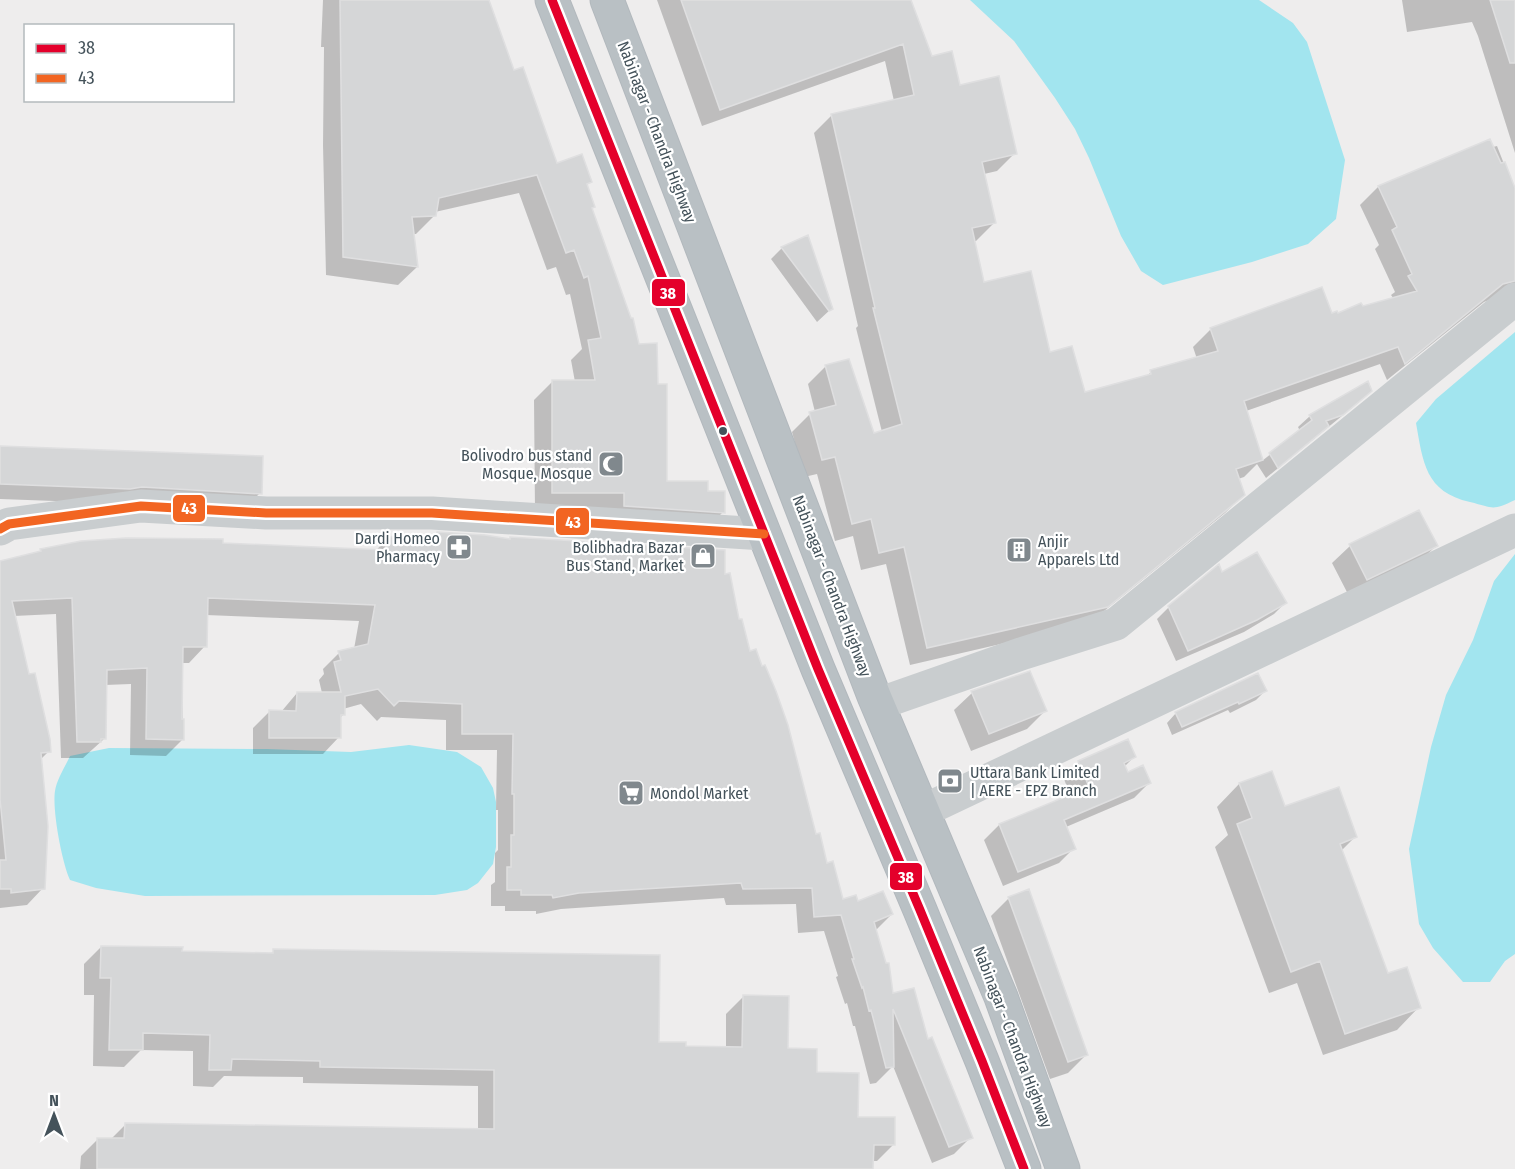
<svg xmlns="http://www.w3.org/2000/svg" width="1515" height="1169" font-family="'Fira Sans Condensed',sans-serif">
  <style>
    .water { fill: #a2e5ef }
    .shadow { fill: #0003 }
    .building { fill: #d5d6d7; stroke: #dfdfe0; stroke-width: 1.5 }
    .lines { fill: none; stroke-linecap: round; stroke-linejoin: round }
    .highway-casing { stroke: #b2b8bd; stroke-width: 35 }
    .minor { stroke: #c9cdcf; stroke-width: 33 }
    .highway { stroke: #b9c0c4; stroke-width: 33 }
    .bus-1-casing { stroke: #fff; stroke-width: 14 }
    .bus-2-casing { stroke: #fff; stroke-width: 14 }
    .bus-1 { stroke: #e4002b; stroke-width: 9 }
    .bus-2 { stroke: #f26522; stroke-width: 9 }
    .bus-dot { fill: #44525a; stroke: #fff; stroke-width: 2 }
    .labels { text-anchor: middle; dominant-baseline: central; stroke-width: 4.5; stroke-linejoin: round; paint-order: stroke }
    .street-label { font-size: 16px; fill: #44525a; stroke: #fff }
    .poi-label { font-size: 16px; fill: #44525a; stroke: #fff; text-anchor: end }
    .line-badge { stroke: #fff; stroke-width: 2 }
    .badge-label { font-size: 16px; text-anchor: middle; font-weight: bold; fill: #fff }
  </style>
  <rect width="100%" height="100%" fill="#eeeded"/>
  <path class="water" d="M970,0h289l34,23 14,19 38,118 -9,59 -28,25 -56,18 -89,23 -22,-14 -20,-35 -32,-78 -14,-29 -20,-31 -41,-57z
    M1515,332v168c-23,11 -21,8 -45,2 -45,-10 -47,-40 -54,-79l20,-24z
    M1515,554v400l-10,7 -15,21h-27l-30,-34 -14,-24 -10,-75 22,-102 15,-52 27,-55 21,-59z
    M409,745l48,7 24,15 12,21 3,14v45l-3,17 -15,19 -11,7 -32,5 -290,1 -49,-8 -26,-8c-8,-17 -18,-70 -15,-89 2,-12 10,-24 15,-35l39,-8 158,1 84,3z"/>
  <path class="shadow" d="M323,0h164l26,72 43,93 34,17 -4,4 5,23 47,137 19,39 9,97 40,10 17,20 -18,18 -170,-19 -1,-111 18,-18h23l-4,-22 11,-11 -12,-55 -4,1 -10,-28 -9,3 -28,-77 -84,19 -1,4 -18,18h-3l4,33 -19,18 -72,-10 -3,-130 1,-98h-3z
    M657,0h253l21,57 84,96 -18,18 -13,3 10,49 -18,18h-3l10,43 66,70 35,40 61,-16 6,-6 46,-13 -4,-12 18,-18 126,-14 57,-16 -3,-4 4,-3 -20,-43 4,-4 -19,-40 18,-18 112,-46 3,6 4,-1 18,46v98l-31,12 -97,78 -7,-16 -134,47 16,50 38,-30 -2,-4 12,-11 61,-25 -12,11 -93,76 -9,-14 -13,13 -6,2 5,16 -18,18 -137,111 -178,41 -24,-101 -25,6 -8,-34 -18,5 -18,-67 -13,3 -12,-45 18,-18 5,-2 -7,-28 18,-18 47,68 9,-2 -26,-104 2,-2 -44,-193 18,-18 62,-14 -9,-40 -183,65z
    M1402,0h113v153l-37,-117 -6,-14 -65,10z
    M782,248l49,61 -14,13 -46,-63z
    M0,448l260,45 -15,15 -245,-9z
    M1419,512l17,34 -18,17 -69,33 -17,-33 18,-17z
    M437,534l168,13 3,-3 116,32 25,77 65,183 28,65 15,2 35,11 -17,17 17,64 35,46 44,96 -17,17 -22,9 -39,-97 -17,17 -6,1 -15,-58h-2l-6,-23 -2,1 -9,-27 2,-1 -14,-45 -26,2 -2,-29 -70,1 -2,-7 -163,11 -25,5v-3h-31v-5h-14v-21l4,-3v-29l3,-3v-40h-2l1,-60h-51v-30l-65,-3 -4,4 -16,-17 -18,5v6l-3,3 -1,19 -16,17h-70v-26l16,-16h12l16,-19h25l-3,-13 5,-6 -1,-5 16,-16 15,-4 5,-28 -153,-6 -1,31 -16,17h-7l1,76 -17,17 -36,-1 1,-71 -26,1 -1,54 -21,19h-22l-5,-144 -42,2 14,60 21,75 -9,9 3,128 -16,17 -27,3v-345l38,-9 3,-4 180,-5 154,6 14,-13 37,7z
    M1221,574l64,29 -11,11 -30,18 -68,29 -19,-42 12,-12z
    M1265,691l-9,9 -26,13 -2,-3 -56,25 -5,-12 9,-10z
    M972,693l73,18 -18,18 -56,22 -17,-41z
    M1134,757l-10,10 3,7 22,9 -15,15 -68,29 8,21 -15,15 -56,23 -19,-46 15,-15 72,-29 -8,-19 16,-15z
    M1271,773l13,35 71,29 -14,14 46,124 32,32 -22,23 -74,25 -26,-72 -28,10 -54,-146 13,-12 -11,-28 22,-23z
    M1009,898l77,157 -18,18 -18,6 -59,-163z
    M101,947l80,5 89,2 4,-3 383,93 28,3 41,1v-34l17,-17 44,53 28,24 41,45 38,25 -17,17h-5v8h-792l1,-13 17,-17h13l14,-14 353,6v-45l-175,-3v-6l-79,-1 -11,11 -20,-1v-35l-52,-1 -17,17 -31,-1 1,-71h-10v-31z"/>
  <path class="building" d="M340,0h149l25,70 9,-3 34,96 25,-9 10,28 -5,2 8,23 -3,1 39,110h2l6,26 18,-1 1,41h9v97h41v10h17v22l-101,-7v-13h-72v-113h43l-7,-40 13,-2 -13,-62 -4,2 -10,-28 -8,3 -29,-78 -98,23 -3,18 -24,1 6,50 -75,-10z
    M681,0h230l21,56 20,-5 8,34 39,-9 18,78 -35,8 14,61 -24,5 12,54 47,-11 19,81 22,-6 13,46 66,-18 -1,-4 68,-19 -8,-23 112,-41 10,26 5,-2 1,2 23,-10 2,3 54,-15 -9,-15 4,-2 -20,-44 5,-3 -19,-41 112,-47 11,24 4,-1 10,26v93l-12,3 -98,80 -7,-17 -154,54 19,59 -27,9 9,26 -137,112 -181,41 -23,-101 -25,6 -8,-34 -19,5 -17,-67 -13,3 -13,-48 27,-7 -11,-40 24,-6 25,74 28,-9 -29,-116h2l-44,-194 83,-19 -11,-51 -183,66z
    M1490,0h25v63h-5z
    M808,235l25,74 -4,2 -48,-64z
    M1368,381l4,10 -29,24 -17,6 3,5 -51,42 -9,-15 43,-33 -3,-5z
    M0,446l263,10 -1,38 -120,-7 -12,2 -130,-5z
    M1419,510l19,36 -71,34 -18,-36z
    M437,532l48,3 25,4v-2l68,4 29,5v-3l118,7v24l5,-1 9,46h3l8,32 6,-2 6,17 3,-1 11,26 12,34 28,109 4,-1 7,30 6,-2 10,38 13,-4 2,6 25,-10 10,23 -19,8 12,41h3l4,30 21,-5 14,51 4,-2 41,101 -24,9 -56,-138 1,58 -8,1 -15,-58 -2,1 -6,-24 -1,1 -10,-29h2l-13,-44 -27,2 -2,-29 -69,1 -2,-6 -162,10 -26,5 -1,-3h-31v-5h-14v-23h4v-32h3v-41h-2l1,-60h-51v-30l-63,-3 -5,5 -16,-17 -33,7v19h-4v23h-72v-28l27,1 1,-19h44l-7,-30 7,-2 -3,-9 30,-7 7,-39 -167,-7 -1,49h-24l-1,72h2v21l-38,-1 1,-71 -40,2 -1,69h-5v3h-24l-5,-144 -60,3 17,73 6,-1 15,66 1,13 -10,1 7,73 -3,63 -34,4v-4h-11v-29h6l-6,-61v-238l41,-10 -1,-2 41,-8 45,-3 97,1v4l162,7 3,-14 46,9z
    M1257,552l30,51 -30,17 -69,31 -20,-45 51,-42 3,8z
    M1030,671l17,40 -58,23 -18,-43z
    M1258,673l9,18 -28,13 -1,-2 -56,25 -7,-15z
    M1128,739l8,18 -12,6 4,9 15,-7 8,18 -87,37 12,29 -58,23 -19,-48 90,-37 -11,-26z
    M1272,771l13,35 54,-19 18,50 -17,7 48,129 19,-6 14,41 -76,26 -25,-73 -29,11 -54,-148 15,-6 -13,-35z
    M1029,889l59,166 -20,7 -60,-165z
    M101,946l82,1 -1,4 91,2v-4l387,6 -1,87h27v4l56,1 1,-52 46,1 -1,52 29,1v23l42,1 -1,44h37v28h-21l-1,24h-776v-31h27l1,-15 369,6v-59l-174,-3v-6l-88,-2 -1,11h-22l1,-35 -67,-2v17h-34l2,-72h-11z"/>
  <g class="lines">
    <g class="highway-casing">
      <path id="highway" d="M552,0l266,669 102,241 62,151 42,108
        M607,0l267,696 127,301 62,172"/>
    </g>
    <path class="minor" d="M0,529l9,-5 132,-18 125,7h166l332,21
      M878,704l146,-51 92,-29 399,-325
      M923,811l592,-281"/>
    <use href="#highway" class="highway"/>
    <g class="bus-1-casing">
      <path id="bus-1" d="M552,0l266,669 102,241 62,151 42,108"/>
    </g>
    <g class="bus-2-casing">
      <path id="bus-2" d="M0,529l9,-5 132,-18 125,7h166l332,21"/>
    </g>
    <use href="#bus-1" class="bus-1"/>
    <use href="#bus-2" class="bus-2"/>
  </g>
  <defs>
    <g id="mosque-square" transform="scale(1.35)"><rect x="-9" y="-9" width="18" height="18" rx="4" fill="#80888d" stroke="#fff"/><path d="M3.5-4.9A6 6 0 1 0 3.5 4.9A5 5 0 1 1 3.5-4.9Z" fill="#fff"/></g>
    <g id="pharmacy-square" transform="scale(1.35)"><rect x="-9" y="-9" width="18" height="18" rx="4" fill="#80888d" stroke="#fff"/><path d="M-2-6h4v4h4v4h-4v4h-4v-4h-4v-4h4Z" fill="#fff"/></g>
    <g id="building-square" transform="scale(1.35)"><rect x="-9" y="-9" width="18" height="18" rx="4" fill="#80888d" stroke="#fff"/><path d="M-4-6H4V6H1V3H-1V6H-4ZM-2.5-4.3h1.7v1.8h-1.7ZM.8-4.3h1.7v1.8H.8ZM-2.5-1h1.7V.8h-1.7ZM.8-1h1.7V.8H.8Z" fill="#fff"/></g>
    <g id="shop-square" transform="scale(1.35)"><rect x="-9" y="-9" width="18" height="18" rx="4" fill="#80888d" stroke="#fff"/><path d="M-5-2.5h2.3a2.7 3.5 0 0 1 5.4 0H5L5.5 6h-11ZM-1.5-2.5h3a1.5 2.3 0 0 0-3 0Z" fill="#fff"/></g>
    <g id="bank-square" transform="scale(1.35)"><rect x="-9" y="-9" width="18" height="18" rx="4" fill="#80888d" stroke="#fff"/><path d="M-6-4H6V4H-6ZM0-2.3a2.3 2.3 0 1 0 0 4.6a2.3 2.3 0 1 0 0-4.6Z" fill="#fff"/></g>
    <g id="supermarket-square" transform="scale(1.35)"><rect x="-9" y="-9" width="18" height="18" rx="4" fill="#80888d" stroke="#fff"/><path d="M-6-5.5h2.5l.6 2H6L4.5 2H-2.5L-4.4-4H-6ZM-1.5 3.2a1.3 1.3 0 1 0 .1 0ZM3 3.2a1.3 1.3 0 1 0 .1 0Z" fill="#fff"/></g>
  </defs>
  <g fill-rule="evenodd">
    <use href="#mosque-square" x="611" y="464"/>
    <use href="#pharmacy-square" x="459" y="547"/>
    <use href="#building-square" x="1019" y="550"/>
    <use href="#shop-square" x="703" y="556"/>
    <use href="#bank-square" x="950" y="781"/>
    <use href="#supermarket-square" x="631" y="793"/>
  </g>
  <circle class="bus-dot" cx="723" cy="431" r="5"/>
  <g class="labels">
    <g class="street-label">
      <text transform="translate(657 132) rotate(69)">Nabinagar - Chandra Highway</text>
      <text transform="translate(832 586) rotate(69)">Nabinagar - Chandra Highway</text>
      <text transform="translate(1013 1037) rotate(69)">Nabinagar - Chandra Highway</text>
    </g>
    <g class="poi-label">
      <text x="592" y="455">Bolivodro bus stand<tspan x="592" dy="18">Mosque, Mosque</tspan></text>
      <text x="440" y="538">Dardi Homeo<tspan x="440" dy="18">Pharmacy</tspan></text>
      <text x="1038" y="541" text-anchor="start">Anjir<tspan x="1038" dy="18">Apparels Ltd</tspan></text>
      <text x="684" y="547">Bolibhadra Bazar<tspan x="684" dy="18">Bus Stand, Market</tspan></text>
      <text x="970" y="772" text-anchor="start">Uttara Bank Limited<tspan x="970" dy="18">| AERE - EPZ Branch</tspan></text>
      <text x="650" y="793" text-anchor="start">Mondol Market</text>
    </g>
  </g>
  <g class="line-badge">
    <rect x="651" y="278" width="35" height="29" rx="6" fill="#e4002b"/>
    <rect x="172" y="494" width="34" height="29" rx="6" fill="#f26522"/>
    <rect x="555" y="507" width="35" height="29" rx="6" fill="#f26522"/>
    <rect x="889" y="862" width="34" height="29" rx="6" fill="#e4002b"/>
  </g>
  <g class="badge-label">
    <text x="668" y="299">38</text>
    <text x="189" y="514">43</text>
    <text x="573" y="528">43</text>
    <text x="906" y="883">38</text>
  </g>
  <rect x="24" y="24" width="210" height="78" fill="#ffffff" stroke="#b4babd" stroke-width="1.5"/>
  <rect x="36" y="44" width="30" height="9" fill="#e4002b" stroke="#b4babd" stroke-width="1.5"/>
  <text x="78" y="54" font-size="18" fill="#44525a">38</text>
  <rect x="36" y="74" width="30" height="9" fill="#f26522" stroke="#b4babd" stroke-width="1.5"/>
  <text x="78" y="84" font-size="18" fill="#44525a">43</text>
  <g transform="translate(54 1115)" stroke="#ffffff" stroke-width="4.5" paint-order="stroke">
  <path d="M0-4.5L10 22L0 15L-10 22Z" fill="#44525a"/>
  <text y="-9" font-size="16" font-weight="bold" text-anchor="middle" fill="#44525a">N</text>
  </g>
</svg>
